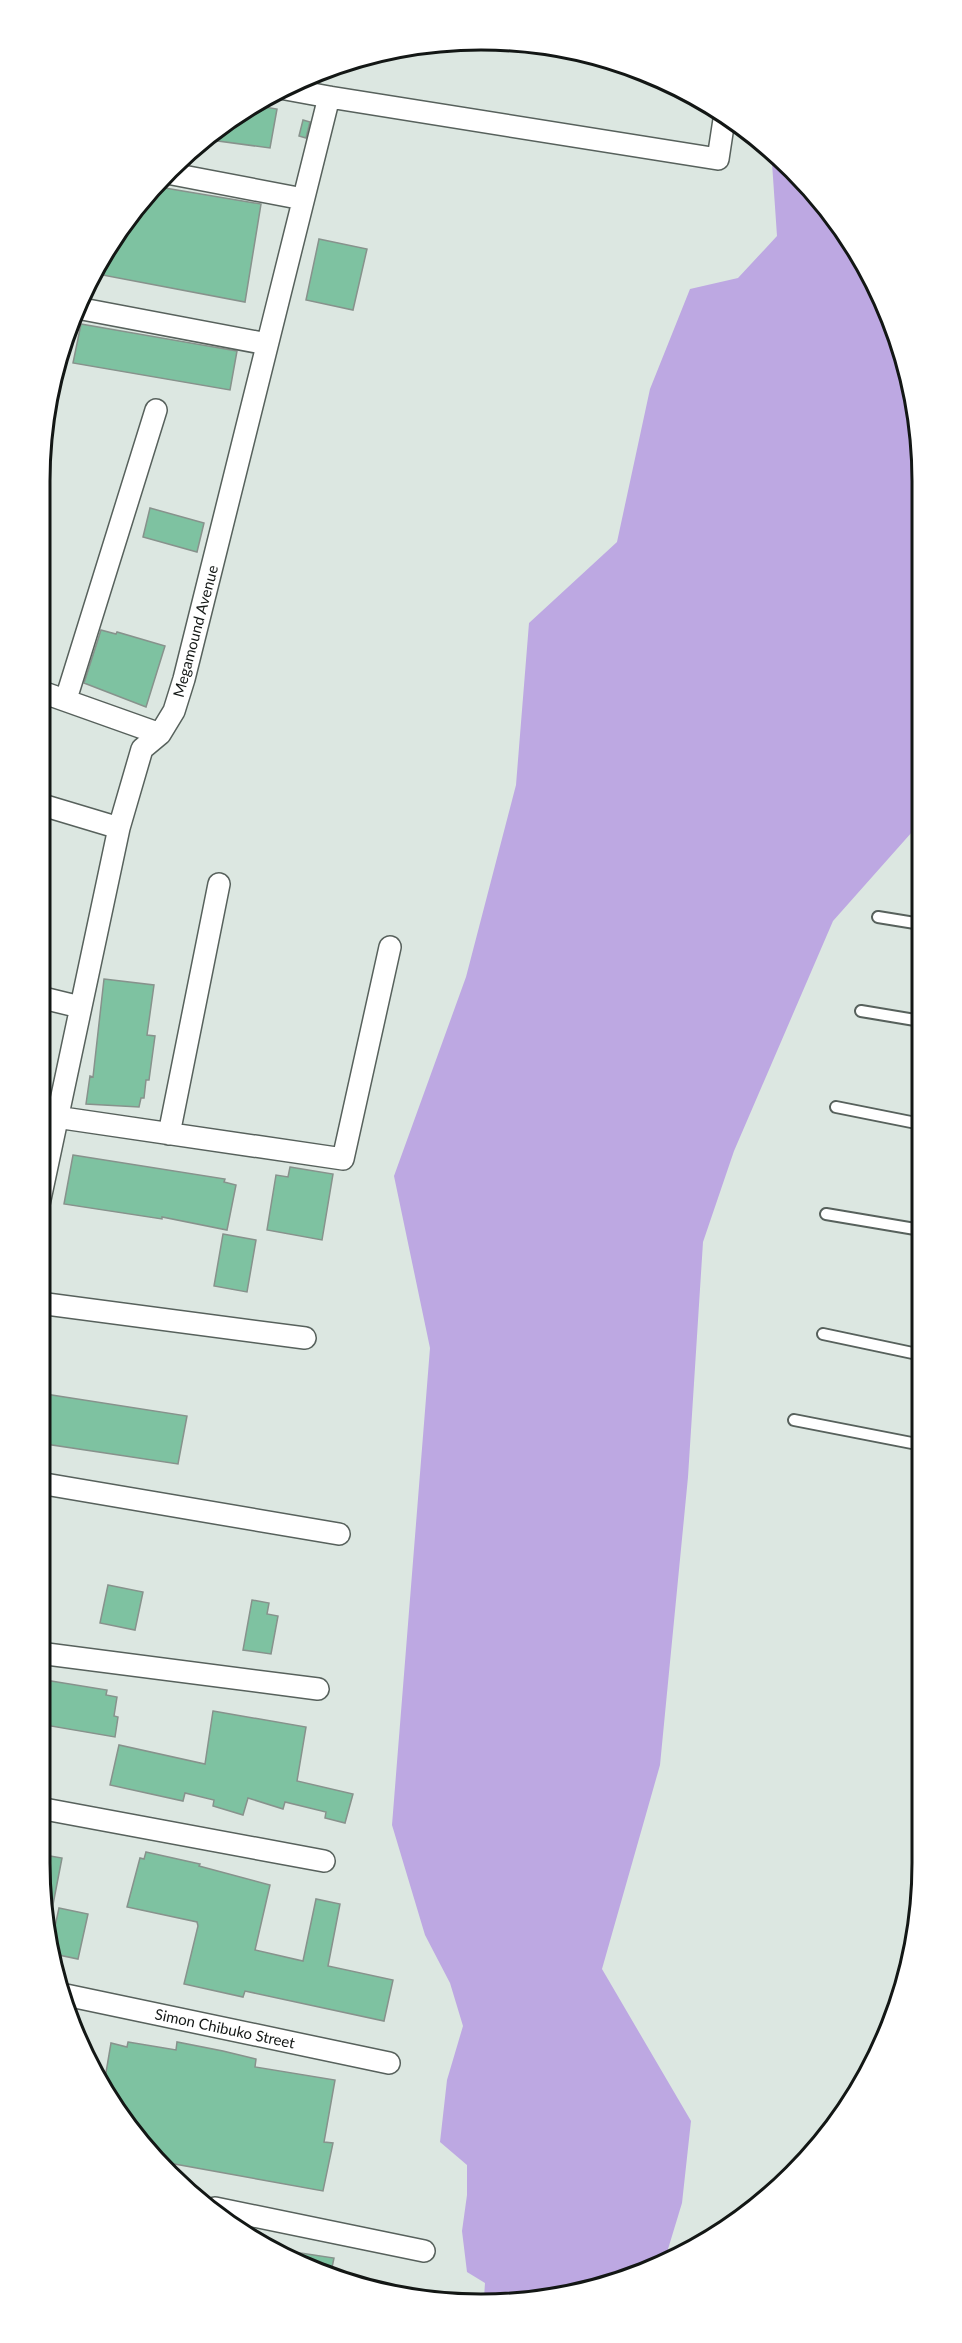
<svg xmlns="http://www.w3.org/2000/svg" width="962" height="2343" font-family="Lato,sans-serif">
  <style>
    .water { fill: #bda8e2 }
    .building { fill: #7ec2a1; stroke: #87928c; stroke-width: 1.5 }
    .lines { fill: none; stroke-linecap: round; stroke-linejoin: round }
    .lane-casing { stroke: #57615c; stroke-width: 14 }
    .street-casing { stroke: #57615c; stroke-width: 24 }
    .lane { stroke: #fff; stroke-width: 10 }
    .street { stroke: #fff; stroke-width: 21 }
    .labels { text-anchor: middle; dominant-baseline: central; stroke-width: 4.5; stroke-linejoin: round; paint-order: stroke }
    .street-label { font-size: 15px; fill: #131715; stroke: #fff }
    .rim { fill: none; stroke: #131715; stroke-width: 3 }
  </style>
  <rect width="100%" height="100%" fill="#dce7e1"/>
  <path class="water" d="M776,157l38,33 75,122 30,111 1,400 -87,98 -99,230 -31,91 -15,235 -28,288 -58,204 89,152 -9,82 -17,56 -98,37 -83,2 1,-15 -18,-11 -5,-41 5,-36v-30l-27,-23 7,-62 16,-54 -13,-43 -25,-48 -33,-110 38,-477 -36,-172 72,-199 50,-192 13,-162 88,-81 33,-153 40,-100 48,-11 39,-42 -5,-73z"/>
  <path class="building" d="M253,105l24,4 -7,39 -67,-9z
    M303,120l7,2 -4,16 -7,-2z
    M153,186l108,18 -16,98 -153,-29 6,-13z
    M319,239l48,10 -14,61 -47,-10z
    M81,324l156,27 -7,39 -157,-27z
    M150,508l54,15 -7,29 -54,-15z
    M101,630l15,4 1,-2 48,14 -19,61 -62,-24z
    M104,979l50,6 -7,50 8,1 -6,44h-3l-2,18h-3l-2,9 -53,-3 4,-28 3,1z
    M73,1155l152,24 -1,3 12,3 -9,45 -65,-13v2l-98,-15z
    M290,1167l43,7 -11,66 -55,-10 9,-55 12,2z
    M223,1234l33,6 -9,52 -33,-6z
    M39,1393l148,23 -9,48 -139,-21z
    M108,1585l35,7 -8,38 -35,-7z
    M252,1600l17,3 -2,11 11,2 -7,38 -28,-4z
    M45,1680l62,10 -1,5 11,2 -3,19 4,1 -3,20 -76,-13z
    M213,1711l93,16 -9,54 56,13 -8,29 -20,-5 1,-6 -41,-10 -2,7 -35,-11 -5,17 -30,-9 1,-6 -29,-7 -2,8 -73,-16 9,-40 86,19z
    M146,1852l54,12 -1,2 71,19 -15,65 48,11 13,-62 24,5 -12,62 65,14 -9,41 -139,-30 -2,6 -59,-13 14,-58 -1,-4 -70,-15 13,-49 4,1z
    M39,1854l23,4 -12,62 -11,-58z
    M59,1908l29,6 -10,45 -24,-5 -2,-14z
    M128,2042l48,8 1,-8 46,9 33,8 -1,8 80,13 -11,62 9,1 -10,48 -165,-30 -10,-8 -45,-63 8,-47 16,4z
    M281,2250l53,8 -4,19 -50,-23z"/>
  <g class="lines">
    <g class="lane-casing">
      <path id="lane" d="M878,917l43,7
        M861,1011l60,10
        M836,1107l85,17
        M826,1214l95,16
        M823,1334l99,21
        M794,1420l128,25"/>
    </g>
    <g class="street-casing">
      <path id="street" d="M329,97l389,62 7,-46
        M167,173l136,26
        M77,308l190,36
        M39,691l121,43
        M66,699l90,-289
        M39,804l80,24
        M39,997l41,10
        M56,1117l287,42 47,-212
        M169,1134l50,-250
        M39,1204l80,-376 23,-79 18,-15 14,-23 10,-32 145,-582 -49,-9
        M39,1303l266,35
        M39,1483l300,51
        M39,1653l279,36
        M39,1808l285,53
        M61,1994l328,69
        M215,2208l209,43"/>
    </g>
    <use href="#lane" class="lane"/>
    <use href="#street" class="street"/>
  </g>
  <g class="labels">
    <g class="street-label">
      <text transform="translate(195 631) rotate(-75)">Megamound Avenue</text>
      <text transform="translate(225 2028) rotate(12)">Simon Chibuko Street</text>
    </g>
  </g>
  <path d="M0 0H962V2343H0ZM481 50H481A431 431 0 0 1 912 481V1863A431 431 0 0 1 481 2294H481A431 431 0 0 1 50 1863V481A431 431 0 0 1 481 50Z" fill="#fff" fill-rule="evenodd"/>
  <path class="rim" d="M481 50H481A431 431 0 0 1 912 481V1863A431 431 0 0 1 481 2294H481A431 431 0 0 1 50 1863V481A431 431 0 0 1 481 50Z"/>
</svg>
